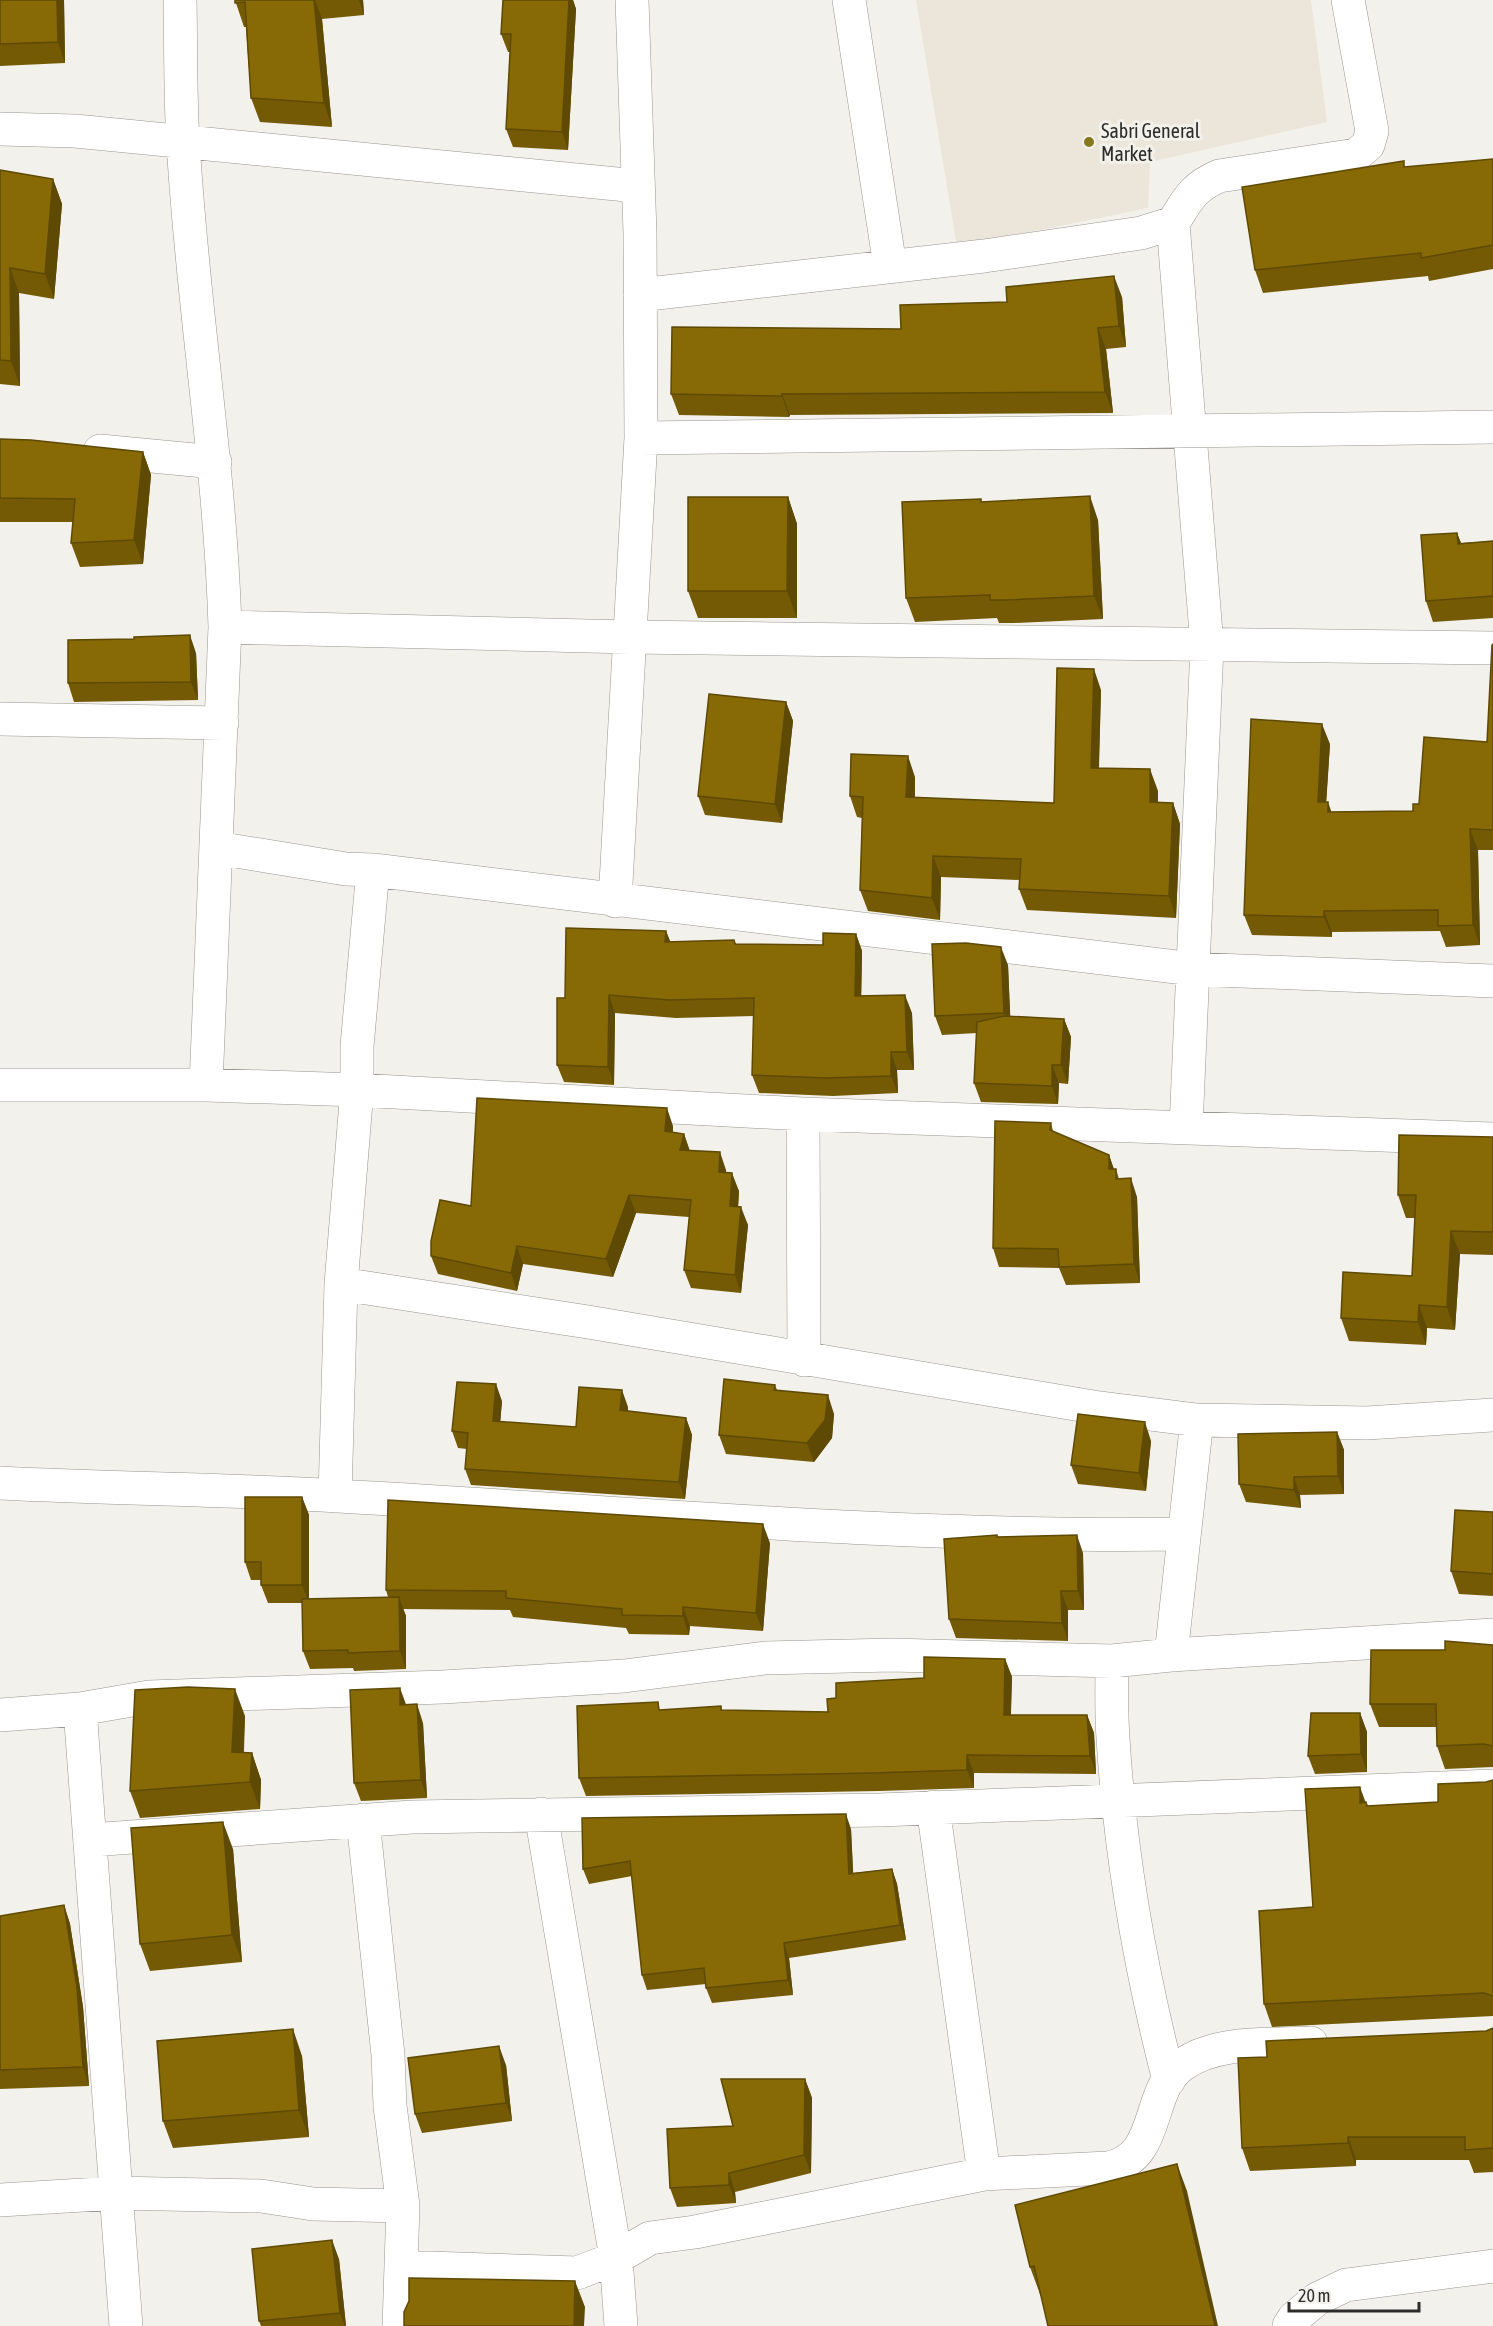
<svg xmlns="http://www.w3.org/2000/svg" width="1493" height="2326" font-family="'Asap Condensed',sans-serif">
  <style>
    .built { fill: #ebe6d9 }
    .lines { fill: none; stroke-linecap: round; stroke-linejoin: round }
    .street-casing { stroke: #999691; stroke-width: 34 }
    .street { stroke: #fff; stroke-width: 33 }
    .wall { fill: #745a05 }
    .shaded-wall { fill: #5e4a04 }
    .building { fill: #876906; stroke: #5e4a04; stroke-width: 1.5 }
    .poi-dot { fill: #88781d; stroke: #f3f1eb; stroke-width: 2 }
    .labels { text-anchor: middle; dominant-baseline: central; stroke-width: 6; stroke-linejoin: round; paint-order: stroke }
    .poi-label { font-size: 20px; fill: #2d2c2a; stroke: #f3f1eb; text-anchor: start }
  </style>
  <rect width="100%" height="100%" fill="#f3f1eb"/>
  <path class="built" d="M916,0h395l16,122 -177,40 -2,46 -191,39z"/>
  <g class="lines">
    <g class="street-casing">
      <path id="street" d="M180,0c1,47 0,94 3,141 9,163 37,323 42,486l-19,458
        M849,0l41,266
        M0,129l75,2 562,55
        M1173,223l34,423 -21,482
        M640,295l344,-39 157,-23 32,-10c15,-24 19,-35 46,-47l137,-21 12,-10 4,-14 -24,-131
        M641,438l852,-11
        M100,451l115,11
        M225,627l404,10 864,11
        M0,719l222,4
        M217,848l129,21 27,1 820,99 300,12
        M615,901l26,-463 -1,-205 -8,-233
        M0,1085h206l151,5 446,24 690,25
        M803,1114l1,246
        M341,1284l247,38 505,85 104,13 170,3 126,-8
        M0,1483c113,6 226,6 339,13 281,16 562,42 844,38
        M335,1496l6,-212 16,-194v-44l16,-176
        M1171,1655l26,-235
        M1112,1661c0,26 -1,52 1,77 7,115 27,230 56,342
        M80,1709l46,617
        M0,1715l80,-6 69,-12 294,-10 181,-11 141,-18 127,-3 220,6 59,-6 322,-20
        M933,1807l51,367
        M541,1814l75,444 5,68
        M363,1820l25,235 2,51 13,100 -4,120
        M90,1840l322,-23 468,-7 613,-24
        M0,2200l116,-7 145,3 52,8 90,2
        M401,2267l176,6 39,-15 34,-20 45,-6 289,-58 124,-6c54,-10 37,-77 74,-103 35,-25 88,-20 129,-22
        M1289,2326l5,-8 23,-19 29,-14 147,-19"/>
    </g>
    <use href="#street" class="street"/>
  </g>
  <path class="wall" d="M0,0h64l1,63 -65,3z
    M235,0h128l1,15 -42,4 10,108 -72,-5 -9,-24 -5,-71h-2z
    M503,0h70l3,9 -8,141 -55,-3 -7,-18 4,-77h-2l-7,-18z
    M1493,159v110l-64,12 -1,-5 -165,17 -8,-23 151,-103z
    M0,170l53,9 9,25 -8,95 -35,-6 1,93 -20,-2z
    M1122,297l4,50 -20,2 7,64 -323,2 -1,2 -110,-2 -8,-21 230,-65z
    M0,439l143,13 8,23 -8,89 -63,3 -9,-24 2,-21h-73z
    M788,497l9,27v94h-99l-10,-27z
    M981,499l1,3 116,18 5,99 -89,4h-15l-2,-5 -82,4 -9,-24z
    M1457,533l4,10 32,-2v77l-60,4 -7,-21z
    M1493,644v206h-15l2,95 -34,2 -6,-16 -108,1v5l-80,-2 -8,-20 86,-171 -4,58 5,10 82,-1 6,-7 68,-62z
    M196,653l2,47 -124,2 -6,-19z
    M1101,690l-2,79 59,22v11l15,1 7,21 -4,94 -149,-8 -8,-21 1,-9 -79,-3 -1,43 -72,-9 -8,-21 2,-72 -5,-1 -7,-21 65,-19v21l139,5z
    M786,702l7,19 -11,102 -77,-8 -7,-19z
    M666,931l4,11 64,-2 2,4 87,1 33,-11 6,17 -1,45 51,17 2,57h-17l1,23 -65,3 -74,-3 -7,-18 2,-59 -78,2 -61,-5 -1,72 -50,-3 -7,-17 8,-67z
    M1008,965l2,51 54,3 7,18 -3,47 -9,-1 -1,21 -77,-2 -7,-19 3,-50 -35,2 -7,-19z
    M1051,1123l2,8 56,24 5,14h2l3,10 18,18 3,86 -74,2 -7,-17 -60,-1 -6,-19z
    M673,1126v6l11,2 6,17 36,19v3l13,18 -1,16 10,18 -7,68 -50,-5 -7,-18 5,-53 -53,-4 -23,64 -90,-13 -6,27 -79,-17 -7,-18 40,-50z
    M1493,1137v118l-33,-1 -5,76 -28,-2 -1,17 -77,-4 -8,-23 71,-42 3,-58h-9l-8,-23z
    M775,1385l2,5 57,24 -2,24 -18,24 -88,-8 -7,-19z
    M502,1401l-2,21 76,5 52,-20v4l58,7 6,17 -7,64 -214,-14 -6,-16 2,-20 -9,-1 -6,-17z
    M1337,1432l7,18v44l-44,1 1,13 -55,-6 -7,-18z
    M1151,1441l-5,50 -68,-7 -7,-19z
    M302,1497l7,18v84l79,-2 -2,-7 384,-47 -7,88 -73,-5 -1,9 -60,-1 -3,-6 -113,-11 -3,-7 -107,-1 3,7v53l-52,2 -1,-3 -43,1 -7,-18v-48h-35l-7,-18v-5h-10l-6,-18z
    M1493,1512v84l-34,-2 -8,-23z
    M997,1535l1,2 85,16 1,57h-16v31l-112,-3 -7,-19z
    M1493,1645v122l-48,2 -8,-23v-19h-58l-9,-23 75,-54z
    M1005,1659l7,18 -1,38h76l7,18 2,41 -122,-1v15l-95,3 -293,5 -7,-18 82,-68 60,-4 1,4 106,2 8,-14z
    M1360,1713l7,19v40l-52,2 -7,-18z
    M245,1716l-1,36 8,1 9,27 -1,29 -120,9 -10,-27z
    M423,1723l4,75 -66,3 -7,-18z
    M1493,1780v236l-221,11 -8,-23 101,-202h1l2,4 70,-4z
    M582,1818l269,11 2,44 39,-4 5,15 9,56 -117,18 4,37 -81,8 -6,-15v-4l-59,6 -5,-15 -10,-99 -43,8 -6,-15z
    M233,1849l9,113 -92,9 -10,-27z
    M64,1905l6,19 13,83 6,79 -89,3v-173z
    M1493,2028v144l-19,1 -5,-13h-113v6l-106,5 -8,-23 25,-91 219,-26z
    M302,2056l7,81 -136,11 -10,-27z
    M506,2065l6,56 -90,12 -7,-19z
    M805,2079l7,19 -1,75 -76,19 1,11 -59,4 -7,-19z
    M1187,2191l-147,103 -10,-27z
    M339,2259l7,67h-85l-2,-5z"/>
  <path class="shaded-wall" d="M57,0h7l1,63 -7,-21z
    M314,0h1l7,19 10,108 -8,-24z
    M359,0h4l1,15z
    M569,0h4l3,9 -8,141 -6,-18z
    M53,179l9,25 -8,95 -9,-25z
    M10,268l9,25 1,93 -9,-25z
    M1114,276l8,21 4,50 -7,-21z
    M1098,328l8,21 7,64 -8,-21z
    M782,394l8,21 -1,2 -7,-21z
    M143,452l8,23 -8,89 -9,-24z
    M1090,496l8,24 5,99 -9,-23z
    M788,497l9,27v94l-10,-27z
    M1457,533l8,20 -7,-9z
    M190,635l6,18 2,47 -7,-18z
    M1094,669l7,21 -3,100 -7,-22z
    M786,702l7,19 -11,102 -7,-19z
    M1322,724l8,20 -5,78 -7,-20z
    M908,756l7,21 -1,42 -8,-22z
    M1150,769l8,22 -1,32 -7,-21z
    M1328,802l7,20 -7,-10z
    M1173,803l7,21 -4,94 -7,-22z
    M1470,829l8,21 2,95 -7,-20z
    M933,856l8,21 -1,43 -8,-22z
    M1324,911l8,21v5l-8,-20z
    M666,931l7,17 -8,-6z
    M856,934l6,17 -1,63 -6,-18z
    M1001,947l7,18 3,67 -7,-19z
    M609,995l6,18 -1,72 -6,-18z
    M905,995l7,18 2,57 -7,-18z
    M1064,1019l7,18 -3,47 -7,-19z
    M891,1052l6,18 1,23 -7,-17z
    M1052,1065l7,18 -1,21 -6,-18z
    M667,1108l6,18 -2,22 -6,-17z
    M684,1134l6,18 -10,-2z
    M720,1152l6,18 -1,20 -6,-18z
    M1109,1155l6,18 -6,-4z
    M732,1173l7,18 -2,33 -7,-18z
    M1131,1178l6,19 3,86 -6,-19z
    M629,1195l7,18 -23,64 -7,-18z
    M741,1207l7,18 -7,68 -6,-18z
    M1451,1231l9,23 -5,76 -8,-23z
    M517,1246l6,18 -6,27 -6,-18z
    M1419,1305l8,23 -1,17 -8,-23z
    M496,1384l6,17 -3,37 -6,-17z
    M622,1390l6,17 -2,20 -6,-17z
    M828,1395l6,19 -2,24 -18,24 -7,-19z
    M686,1418l6,17 -7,64 -6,-17z
    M1145,1422l6,19 -5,50 -7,-18z
    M1337,1432l7,18v44l-6,-18z
    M1294,1477l6,18 1,13 -7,-18z
    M302,1497l7,18v88l-7,-18z
    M763,1524l7,19 -7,88 -7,-18z
    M1077,1535l6,18 1,57 -6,-19z
    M1061,1591l7,19v31l-6,-18z
    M399,1597l7,19v53l-6,-18z
    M683,1607l7,19 -1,9 -6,-19z
    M1005,1659l7,18 -2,56 -6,-18z
    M400,1688l7,19 -7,-2z
    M235,1689l10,27 -3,63 -10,-27z
    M417,1704l6,19 4,75 -6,-18z
    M1360,1713l7,19v40l-6,-18z
    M1087,1715l7,18 2,41 -6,-18z
    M252,1753l9,27 -1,29 -10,-27z
    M967,1755l7,18v15l-7,-18z
    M1360,1787l7,19 -1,-4 9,23 -15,-22z
    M846,1814l5,15 3,60 -5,-15z
    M223,1822l10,27 9,113 -10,-27z
    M892,1869l5,15 9,56 -6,-15z
    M64,1905l6,19 13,83 6,79 -6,-19z
    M784,1943l5,15 4,37 -5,-15z
    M293,2029l9,27 7,81 -10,-27z
    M499,2046l7,19 6,56 -6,-18z
    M805,2079l7,19 -1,75 -7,-18z
    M1348,2137l8,23v6l-8,-23z
    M1177,2164l10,27 31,135h-3z
    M729,2173l6,19 1,11 -7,-18z
    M332,2240l7,19 7,67h-1l-5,-13z
    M575,2281l10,26 -1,19h-10z"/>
  <path class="building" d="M0,0h57l1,42 -58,2z
    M235,0h79l10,103 -73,-5 -6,-96 -10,1z
    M503,0h66l-7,132 -56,-3 5,-95h-10z
    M1493,159v86l-72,13v-5l-166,17 -13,-83 162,-26v6z
    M0,170l53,9 -8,95 -35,-6 1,93 -11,-1z
    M1114,276l5,50 -21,2 7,64 -323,2v2h-4l-107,-2 1,-67 229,2 -1,-24 107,-3 -1,-15z
    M0,439l31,1 112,12 -9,88 -63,3 4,-44 -75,-1z
    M1090,496l4,100 -88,4h-16v-5l-84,3 -4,-96 79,-3v3z
    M688,497h100l-1,94h-99z
    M1457,533l1,11 35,-3v55l-67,5 -5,-66z
    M190,635l1,47 -123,1v-43l66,-1v-2z
    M1493,644v186l-23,-1 3,96 -35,1v-16l-114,1v6l-80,-2 7,-196 71,5 -4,78h10v10l85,-1v-7h6l5,-67 63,5 5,-97z
    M1057,668l37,1 -3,99 59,1v33l23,1 -4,93 -150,-7 2,-30 -88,-3 -1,42 -72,-8 3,-93 -13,-1 1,-42 57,2 -2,41 148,6z
    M709,694l77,8 -11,102 -77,-8z
    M566,928l100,3 -1,11 69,-2 1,4 88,1v-12l33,1 -1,62 50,-1 2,57h-16v24l-65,2 -74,-3 2,-77 -85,2 -60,-5 -1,72 -51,-2v-67h8z
    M966,943l35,4 3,66 -69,3 -3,-72z
    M1004,1016l60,3 -3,46h-9v21l-78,-3 3,-61z
    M477,1098l190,10 -2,23 19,3 -4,16 40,2 -1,20 13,1 -2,33 11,1 -6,68 -51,-5 7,-70 -62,-5 -23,64 -89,-13 -6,27 -80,-17v-15l9,-41 31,6z
    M995,1121l56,2 -1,7 59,25v14h7v10l15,-1 3,86 -75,3 -1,-18 -65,-1z
    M1399,1135l94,2v95l-42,-1 -4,76 -28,-2 -1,17 -77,-4 2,-46 69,4 4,-81h-18z
    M724,1379l51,6 -1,5 54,5 -3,25 -18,23 -88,-8z
    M457,1382l39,2 -3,37 83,6 3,-40 43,3 -2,20 66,8 -7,64 -214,-13 3,-36 -16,-2z
    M1078,1414l67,8 -6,51 -68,-8z
    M1337,1432l1,44 -44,1v13l-55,-6 -1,-50z
    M245,1497h57v88h-41v-23h-16z
    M388,1500l375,24 -7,89 -73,-6v9l-61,-1v-6l-116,-11v-7l-120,-1z
    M1455,1510l38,2v62l-42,-3z
    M997,1535v2l80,-2 1,56h-17l1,32 -113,-4 -5,-80z
    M399,1597l1,54 -52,2v-3l-45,1 -1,-52z
    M1445,1641l48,4v101l-9,-2 -47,2 -1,-42h-66l1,-54h74z
    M924,1657l81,2 -1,56h83l3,41 -123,-1v15l-94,3 -294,5 -2,-72 81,-4 1,8 62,-4v4l107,2 -1,-13 9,-1v-15l88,-5z
    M188,1687l47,2 -3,63 20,1 -2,29 -120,9 5,-101z
    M400,1688v17l17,-1 4,76 -67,3 -4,-93z
    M1311,1713h49l1,41 -53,2z
    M1493,1780v216l-9,-3 -220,11 -5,-93 54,-4 -8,-118 55,-2v16l6,-1 1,4 71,-4v-18l48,-2z
    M846,1814l3,60 43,-5 8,56 -116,18 4,37 -82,8 -2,-20 -62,7 -12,-114 -47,8 -1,-51z
    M223,1822l9,113 -92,9 -9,-116z
    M64,1905l13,83 6,79 -83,3v-154z
    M1493,2028v120l-28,2v-13h-117v6l-106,5 -4,-90 29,-1 -1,-16 220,-10z
    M293,2029l6,81 -136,11 -6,-80z
    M499,2046l7,57 -91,11 -7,-56z
    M721,2079h84l-1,76 -75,18v12l-59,3 -3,-59 66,-3z
    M1177,2164l38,162h-167l-14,-60 -4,1 -15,-62z
    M332,2240l8,73 -81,8 -7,-72z
    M409,2278l166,3 -1,45h-170v-14l5,-11z"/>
  <circle class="poi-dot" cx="1089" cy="142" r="6"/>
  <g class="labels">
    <g class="poi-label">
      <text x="1101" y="130">Sabri General<tspan x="1101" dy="23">Market</tspan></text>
    </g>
  </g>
  <path d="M1289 2302v9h130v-9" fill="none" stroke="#2d2c2a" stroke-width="3"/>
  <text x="1298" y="2302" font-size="18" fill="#2d2c2a" stroke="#f3f1eb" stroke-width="4.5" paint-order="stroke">20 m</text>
</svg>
